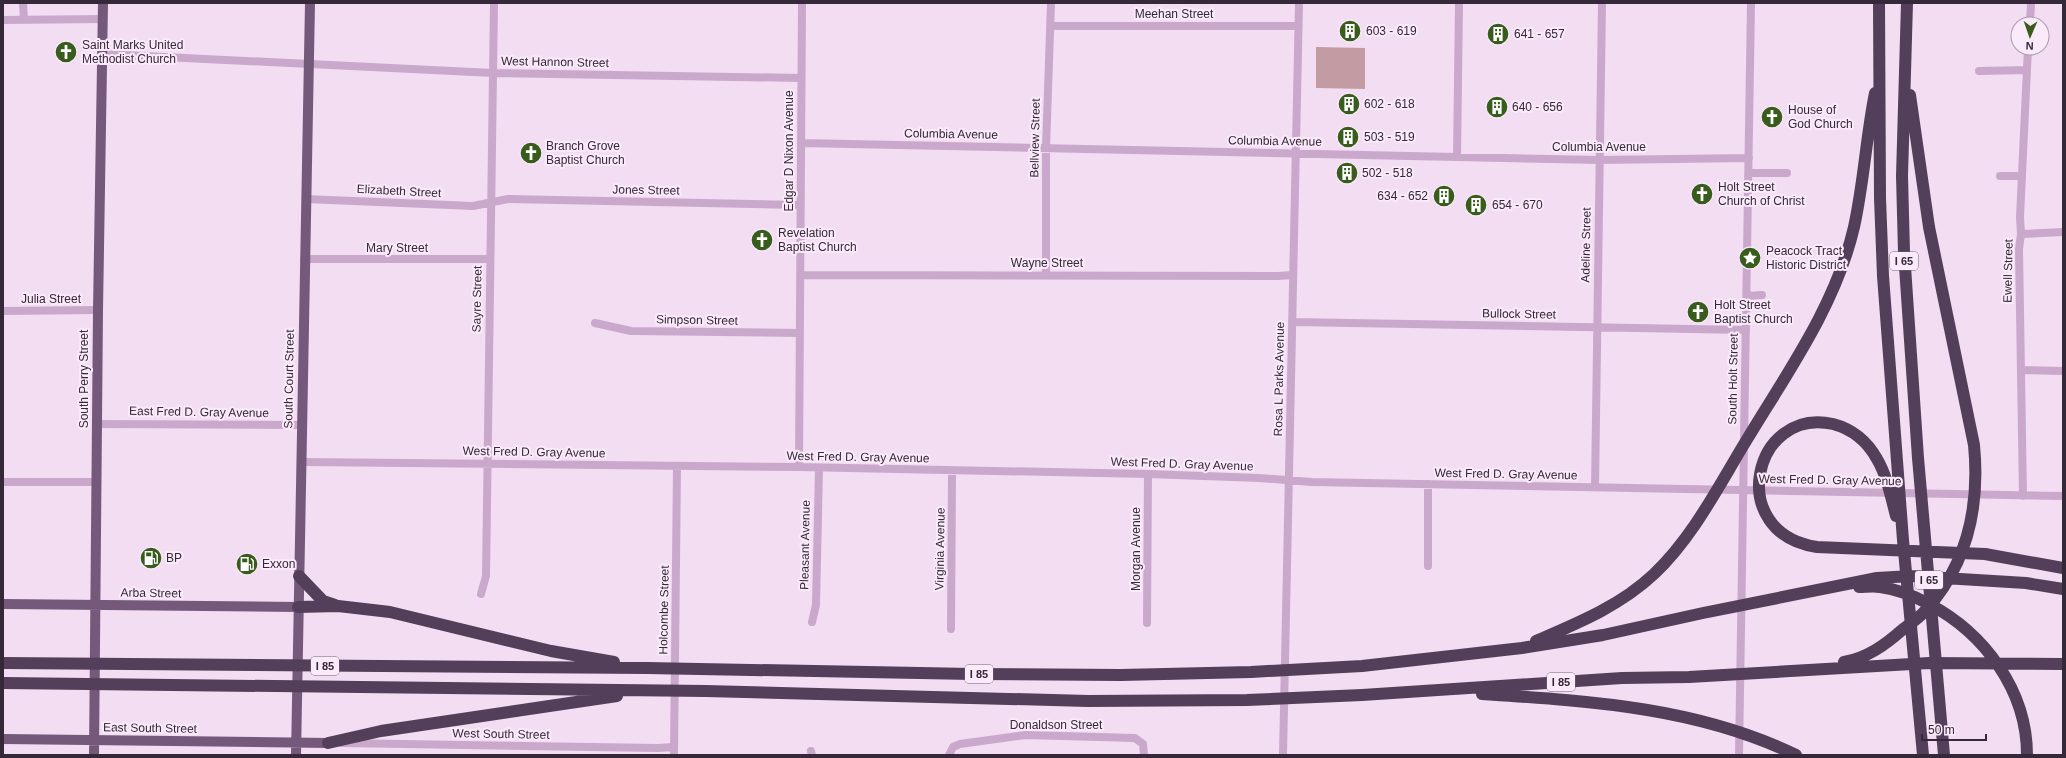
<svg xmlns="http://www.w3.org/2000/svg" width="2066" height="758" font-family="Arial,sans-serif">
  <style>
    .green { fill: #c39ca3 }
    .lines { fill: none; stroke-linecap: round; stroke-linejoin: round }
    .minor { stroke: #caa8cc; stroke-width: 8 }
    .major { stroke: #75597b; stroke-width: 10 }
    .highway { stroke: #543f5a; stroke-width: 12 }
    .labels { text-anchor: middle; dominant-baseline: central; stroke-width: 4; stroke-linejoin: round; paint-order: stroke }
    .shield { fill: #faeafa; stroke: #706273; stroke-width: 1 }
    .shield-label { font-size: 11px; font-weight: bold; fill: #352839 }
    .street-label { font-size: 12px; fill: #352839; stroke: #faeafa }
    .poi-label { font-size: 12px; fill: #352839; stroke: #faeafa; text-anchor: start }
  </style>
  <rect width="100%" height="100%" fill="#f3ddf3"/>
  <path class="green" d="M1316,47l49,1v41l-49,-1z"/>
  <g class="lines">
    <path class="minor" d="M23,3l1,17
      M3,20l100,-1
      M2030,24l1,-21
      M1050,26h248
      M103,54l390,19 308,5
      M1979,71l48,-1
      M801,143l798,17 150,-2
      M1457,157l2,-154
      M1749,173h38
      M2000,176h22
      M306,199l167,7 35,-7 292,6
      M2021,234l42,-2
      M304,259h186
      M1046,274v-126l5,-145
      M801,275l477,1 15,-1
      M1747,296l15,-1
      M3,311l95,-1
      M1292,322l454,8
      M595,323l36,8 169,2
      M2021,370l42,1
      M97,424l204,1
      M301,462l498,5 349,7 111,4 53,4 751,14
      M799,467l3,-464
      M3,482h93
      M1428,484v82
      M1595,487l7,-484
      M2023,496l-4,-247 2,-15 -1,-17 8,-169
      M481,594l5,-18 8,-573
      M812,622l4,-17 3,-137
      M1147,623l1,-149
      M951,629l1,-158
      M341,743l317,5 16,-1
      M811,751l1,4
      M674,755l3,-289
      M949,755l4,-8 7,-3 65,-9 110,3 8,6 1,11
      M1283,755l16,-752
      M1739,755l12,-752"/>
    <path class="major" d="M3,604l295,3
      M3,739l325,4
      M94,755l4,-445 5,-307
      M296,755l14,-752"/>
    <path class="highway" d="M1879,3l1,195 3,78 20,264 20,215
      M1907,3l-5,173 2,76 14,206 26,297
      M1896,516c-5,-19 -9,-40 -19,-57 -10,-18 -25,-30 -44,-35 -80,-18 -109,109 -16,123l168,7 78,14
      M299,576l24,25 12,4
      M1859,587c7,0 14,-1 21,0 17,2 34,9 49,17 55,29 98,86 98,151
      M298,607l40,-1 52,6 161,39 63,11
      M1536,641c42,-18 84,-35 118,-67 39,-37 64,-87 92,-133 41,-68 90,-136 108,-214 10,-45 12,-90 21,-134
      M1844,662c23,-4 41,-17 58,-32 8,-6 17,-12 24,-20 42,-47 54,-103 48,-165l-45,-218 -19,-132
      M3,663l644,5 325,6 149,1 130,-3 111,-6 160,-18 81,-13 100,-22 174,-35 34,-2 115,7 37,6
      M3,683l703,8 382,10 159,-1 115,-5 260,-17 67,-1 240,-14 134,1
      M1482,694c107,7 215,13 314,61
      M328,743l53,-12 236,-35"/>
  </g>
  <defs>
    <g id="building-disc" transform="scale(1.15)"><circle r="9.5" fill="#385c1c" stroke="#faeafa"/><path d="M-4-6H4V6H1V3H-1V6H-4ZM-2.5-4.3h1.7v1.8h-1.7ZM.8-4.3h1.7v1.8H.8ZM-2.5-1h1.7V.8h-1.7ZM.8-1h1.7V.8H.8Z" fill="#fff"/></g>
    <g id="church-disc" transform="scale(1.15)"><circle r="9.5" fill="#385c1c" stroke="#faeafa"/><path d="M-1.2-6h2.4v3.5h3.3v2.4h-3.3V6h-2.4V-.1h-3.3v-2.4h3.3Z" fill="#fff"/></g>
    <g id="sight-disc" transform="scale(1.15)"><circle r="9.5" fill="#385c1c" stroke="#faeafa"/><path d="M0-6L1.8-2.2L6-1.7L2.9 1.2L3.7 5.4L0 3.3L-3.7 5.4L-2.9 1.2L-6-1.7L-1.8-2.2Z" fill="#fff"/></g>
    <g id="fuel-disc" transform="scale(1.15)"><circle r="9.5" fill="#385c1c" stroke="#faeafa"/><path d="M-5.5-6h7V0h2V4h1.3V-2.5L3-4.5l.8-.8L6-3V5H2.5V1h-1V6h-7ZM-4.2-4.7v3.2H.2V-4.7Z" fill="#fff"/></g>
  </defs>
  <g fill-rule="evenodd">
    <use href="#building-disc" x="1350" y="31"/>
    <use href="#building-disc" x="1498" y="34"/>
    <use href="#church-disc" x="66" y="52"/>
    <use href="#building-disc" x="1349" y="104"/>
    <use href="#building-disc" x="1497" y="107"/>
    <use href="#church-disc" x="1772" y="117"/>
    <use href="#building-disc" x="1348" y="137"/>
    <use href="#church-disc" x="531" y="153"/>
    <use href="#building-disc" x="1347" y="173"/>
    <use href="#church-disc" x="1702" y="194"/>
    <use href="#building-disc" x="1444" y="196"/>
    <use href="#building-disc" x="1476" y="205"/>
    <use href="#church-disc" x="762" y="240"/>
    <use href="#sight-disc" x="1750" y="258"/>
    <use href="#church-disc" x="1698" y="312"/>
    <use href="#fuel-disc" x="151" y="558"/>
    <use href="#fuel-disc" x="247" y="564"/>
  </g>
  <g class="labels">
    <g class="shield">
      <rect x="1890" y="252" width="28" height="18" rx="3"/>
      <rect x="1915" y="571" width="28" height="18" rx="3"/>
      <rect x="311" y="657" width="28" height="18" rx="3"/>
      <rect x="965" y="665" width="28" height="18" rx="3"/>
      <rect x="1547" y="673" width="28" height="18" rx="3"/>
    </g>
    <g class="shield-label">
      <text x="1904" y="261">I 65</text>
      <text x="1929" y="580">I 65</text>
      <text x="325" y="666">I 85</text>
      <text x="979" y="674">I 85</text>
      <text x="1561" y="682">I 85</text>
    </g>
    <g class="street-label">
      <text x="1174" y="14">Meehan Street</text>
      <text transform="translate(555 62) rotate(1)">West Hannon Street</text>
      <text transform="translate(951 134) rotate(1)">Columbia Avenue</text>
      <text transform="translate(1035 138) rotate(-89)">Bellview Street</text>
      <text transform="translate(1275 141) rotate(1)">Columbia Avenue</text>
      <text x="1599" y="147">Columbia Avenue</text>
      <text transform="translate(789 151) rotate(-90)">Edgar D Nixon Avenue</text>
      <text transform="translate(646 190) rotate(1)">Jones Street</text>
      <text transform="translate(399 191) rotate(3)">Elizabeth Street</text>
      <text transform="translate(1586 245) rotate(-89)">Adeline Street</text>
      <text x="397" y="248">Mary Street</text>
      <text x="1047" y="263">Wayne Street</text>
      <text transform="translate(2008 271) rotate(-89)">Ewell Street</text>
      <text x="51" y="299">Julia Street</text>
      <text transform="translate(477 299) rotate(-89)">Sayre Street</text>
      <text transform="translate(1519 314) rotate(1)">Bullock Street</text>
      <text transform="translate(697 320) rotate(1)">Simpson Street</text>
      <text transform="translate(84 379) rotate(-90)">South Perry Street</text>
      <text transform="translate(289 379) rotate(-89)">South Court Street</text>
      <text transform="translate(1279 379) rotate(-89)">Rosa L Parks Avenue</text>
      <text transform="translate(1733 379) rotate(-89)">South Holt Street</text>
      <text transform="translate(199 412) rotate(1)">East Fred D. Gray Avenue</text>
      <text transform="translate(534 452) rotate(1)">West Fred D. Gray Avenue</text>
      <text transform="translate(858 457) rotate(1)">West Fred D. Gray Avenue</text>
      <text transform="translate(1182 464) rotate(2)">West Fred D. Gray Avenue</text>
      <text transform="translate(1506 474) rotate(1)">West Fred D. Gray Avenue</text>
      <text transform="translate(1830 480) rotate(1)">West Fred D. Gray Avenue</text>
      <text transform="translate(805 545) rotate(-89)">Pleasant Avenue</text>
      <text transform="translate(940 549) rotate(-89)">Virginia Avenue</text>
      <text transform="translate(1136 549) rotate(-90)">Morgan Avenue</text>
      <text transform="translate(151 593) rotate(1)">Arba Street</text>
      <text transform="translate(664 610) rotate(-89)">Holcombe Street</text>
      <text x="1056" y="725">Donaldson Street</text>
      <text transform="translate(150 728) rotate(1)">East South Street</text>
      <text transform="translate(501 734) rotate(1)">West South Street</text>
    </g>
    <g class="poi-label">
      <text x="1366" y="31">603 - 619</text>
      <text x="1514" y="34">641 - 657</text>
      <text x="82" y="45">Saint Marks United<tspan x="82" dy="14">Methodist Church</tspan></text>
      <text x="1364" y="104">602 - 618</text>
      <text x="1512" y="107">640 - 656</text>
      <text x="1788" y="110">House of<tspan x="1788" dy="14">God Church</tspan></text>
      <text x="1364" y="137">503 - 519</text>
      <text x="546" y="146">Branch Grove<tspan x="546" dy="14">Baptist Church</tspan></text>
      <text x="1362" y="173">502 - 518</text>
      <text x="1718" y="187">Holt Street<tspan x="1718" dy="14">Church of Christ</tspan></text>
      <text x="1428" y="196" text-anchor="end">634 - 652</text>
      <text x="1492" y="205">654 - 670</text>
      <text x="778" y="233">Revelation<tspan x="778" dy="14">Baptist Church</tspan></text>
      <text x="1766" y="251">Peacock Tract<tspan x="1766" dy="14">Historic District</tspan></text>
      <text x="1714" y="305">Holt Street<tspan x="1714" dy="14">Baptist Church</tspan></text>
      <text x="166" y="558">BP</text>
      <text x="262" y="564">Exxon</text>
    </g>
  </g>
  <rect width="2066" height="758" fill="none" stroke="#352839" stroke-width="8"/>
  <g transform="translate(2030 36) rotate(182)"><circle r="19" fill="#faeafa" stroke="#ab9cad"/>
  <path d="M0-3L7 15L0 10L-7 15Z" fill="#385c1c"/>
  <text y="-6" font-size="11" font-weight="bold" text-anchor="middle" fill="#352839">N</text>
  </g>
  <path d="M1922 734v6h64v-6" fill="none" stroke="#352839" stroke-width="2"/>
  <text x="1928" y="734" font-size="12" fill="#352839" stroke="#faeafa" stroke-width="3" paint-order="stroke">50 m</text>
</svg>
